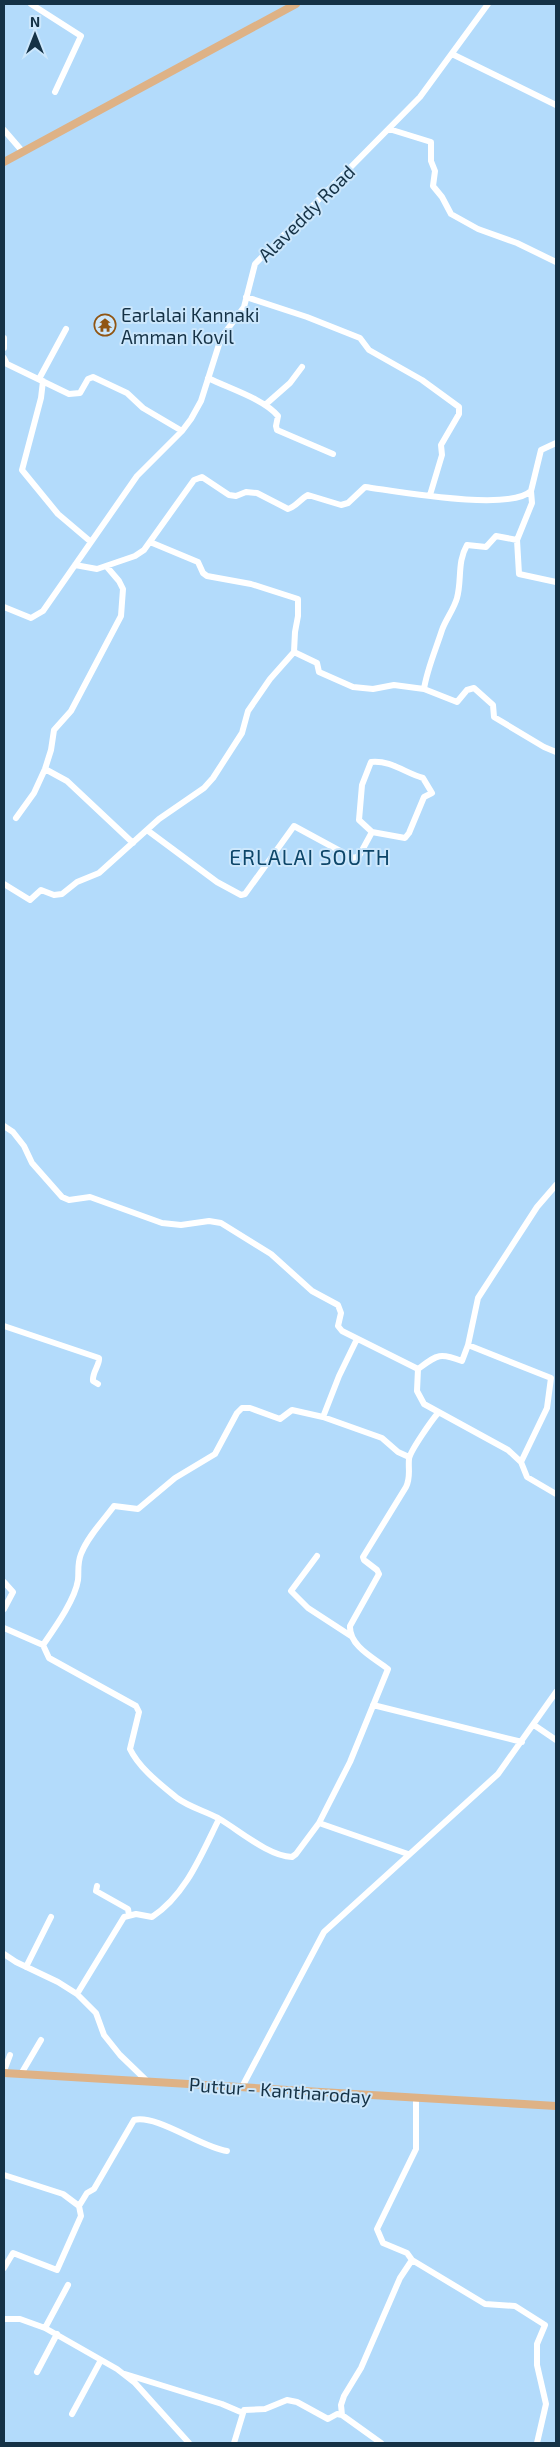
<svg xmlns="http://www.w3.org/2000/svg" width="560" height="2447" font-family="'Exo 2',sans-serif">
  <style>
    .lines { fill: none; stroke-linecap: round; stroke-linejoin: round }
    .minor { stroke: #fff; stroke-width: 6 }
    .major { stroke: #deb286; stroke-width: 8 }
    .labels { text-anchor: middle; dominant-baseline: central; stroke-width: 4; stroke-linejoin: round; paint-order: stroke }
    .street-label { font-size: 19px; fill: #153246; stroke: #cce7fc }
    .poi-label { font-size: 19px; fill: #153246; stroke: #cce7fc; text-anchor: start }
    .quarter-label { font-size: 21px; letter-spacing: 1px; fill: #0d4669; stroke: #cce7fc }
  </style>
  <rect width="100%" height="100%" fill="#b3dbfb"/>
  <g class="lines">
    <path class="minor" d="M31,4l50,32 -26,56
      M452,54l104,51
      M389,129l42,13v19l4,10 -2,15 9,11 9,17 27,15 39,14 39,19
      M4,130l19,22
      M246,297l61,20 53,21 9,12 53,30 37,27v7l-18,31 1,10 -12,40
      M4,338v10
      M4,358l3,6 62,30 11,-1 8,-14 5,-2 34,16 16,15 39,23
      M208,378c20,10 56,21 70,38l-2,10 1,4 56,24
      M39,379l27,-50
      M43,381l-2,17 -19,72 36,44 33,28
      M265,405l25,-22 12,-16
      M531,491l1,12 -15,37 2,34 37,8
      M75,565l22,4 38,-13 9,-6 50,-70 8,-3 27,18 7,1 10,-4 11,1 31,16c9,-3 12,-10 20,-14l33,10 7,-2 17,-16c31,4 144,25 166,4l10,-41 15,-7
      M4,607l27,11 12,-7 94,-135 45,-45 9,-12 10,-18 20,-63 23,-31 11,-43 165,-167 68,-93
      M294,652l23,11 2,9 34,15 20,2 21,-4 30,4 33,13 10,-12 7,-2 19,17 1,12 50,30 12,5
      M424,689c3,-20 12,-40 18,-59 4,-11 12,-21 15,-32 5,-18 0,-36 10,-53l19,2 10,-11 21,4
      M45,769l22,12 66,62
      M16,818l18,-25 11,-24 6,-19 3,-20 17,-19 50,-95 2,-27 -4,-8 -12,-14
      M147,830l70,52 24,13 4,-1 49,-68 59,32 6,-2 13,-24 -13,-12 3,-35 9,-23c20,-2 34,11 52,16l9,15 -8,4 -15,36 -4,5 -33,-6
      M4,884l26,16 11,-10 13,5 8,-1 15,-12 22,-9 60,-54 45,-31 9,-10 29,-45 6,-22 22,-32 24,-27 1,-20 3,-16v-17l-47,-15 -44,-8 -4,-3 -5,-11 -48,-20
      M4,1126l9,6 11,14 8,17 30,34 7,3 21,-3 72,26 19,2 28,-4 12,2 50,31 41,37 26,14 3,8 -3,13 4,5 76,38 -1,22 7,13 84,46 13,12 6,15 29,17
      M4,1326l95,32c1,7 -7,14 -6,23l5,3
      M468,1345l10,-47 59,-91 19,-22
      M418,1369c19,-14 21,-17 44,-8l6,-16 83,33 -4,30 -26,54
      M323,1417l59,21 16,14 11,5
      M317,1556l-26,35 17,17 43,28
      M4,1582l9,10 -9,17
      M4,1628l39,17c11,-16 32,-45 35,-65 1,-9 -1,-16 3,-26 7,-18 22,-33 33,-48l24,3 37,-31 40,-24 22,-41 5,-5h8l30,11 12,-9 31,7 16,-41 18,-37
      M43,1645l6,13 87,48 3,6 -9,37c9,19 30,35 47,49 12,9 28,13 41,20 21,12 50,38 74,39l4,-3 23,-31 89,31
      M373,1705l149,37
      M534,1725l22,15
      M319,1823l31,-61 38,-93c-14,-11 -39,-23 -38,-43l29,-52 -2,-4 -13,-10 -1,-3 43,-70c5,-10 2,-17 3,-28 1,-8 23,-39 29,-46
      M97,1886l-1,5 32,18 1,6
      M4,1954l12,8 42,20 19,12 19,19 8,22 16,20 27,26
      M26,1967l25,-50
      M77,1994l47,-77 12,-3 16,3c34,-22 50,-64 67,-98
      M4,2071l6,-16
      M21,2074l20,-34
      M242,2087l82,-155 174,-158 58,-82
      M4,2175l59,19 16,12 2,10 -24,54 -44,-17 -9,15
      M79,2206l8,-13 7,-4 40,-69c23,-6 68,28 93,31
      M412,2260l73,44 30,2 30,19 -8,19v21l9,39 -9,39
      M4,2319h16l25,9 72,41 18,14 54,60
      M45,2328l23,-43
      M37,2372l20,-38
      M125,2374l97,30 21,9
      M72,2414l29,-54
      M234,2443l10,-33 21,-1 22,-9 10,2 31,17 9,-5 5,1
      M381,2443l-39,-28 -1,-10 3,-9 17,-28 39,-90 12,-18 -5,-7 -24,-10 -6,-14 39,-80v-51"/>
    <path class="major" d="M4,162l292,-158
      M4,2073l552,33"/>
  </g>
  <defs>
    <g id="temple-ring" transform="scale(1.125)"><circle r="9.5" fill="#cce7fc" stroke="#905513" stroke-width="1.5"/><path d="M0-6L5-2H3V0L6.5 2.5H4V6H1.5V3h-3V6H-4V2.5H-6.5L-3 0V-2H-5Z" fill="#905513"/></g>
  </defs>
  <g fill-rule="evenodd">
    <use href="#temple-ring" x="105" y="325"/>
  </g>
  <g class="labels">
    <g class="street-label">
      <text transform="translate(306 213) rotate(-45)">Alaveddy Road</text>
      <text transform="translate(280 2090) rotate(4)">Puttur - Kantharoday</text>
    </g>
    <g class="poi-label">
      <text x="121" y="314">Earlalai Kannaki<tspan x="121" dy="22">Amman Kovil</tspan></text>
    </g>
    <g class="quarter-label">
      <text x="310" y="856">ERLALAI SOUTH</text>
    </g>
  </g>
  <rect width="560" height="2447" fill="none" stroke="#153246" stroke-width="10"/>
  <g transform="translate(35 35)" stroke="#cce7fc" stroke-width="4" paint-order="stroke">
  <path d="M0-4L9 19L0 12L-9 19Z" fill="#153246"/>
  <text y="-8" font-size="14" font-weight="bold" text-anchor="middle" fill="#153246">N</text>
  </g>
</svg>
